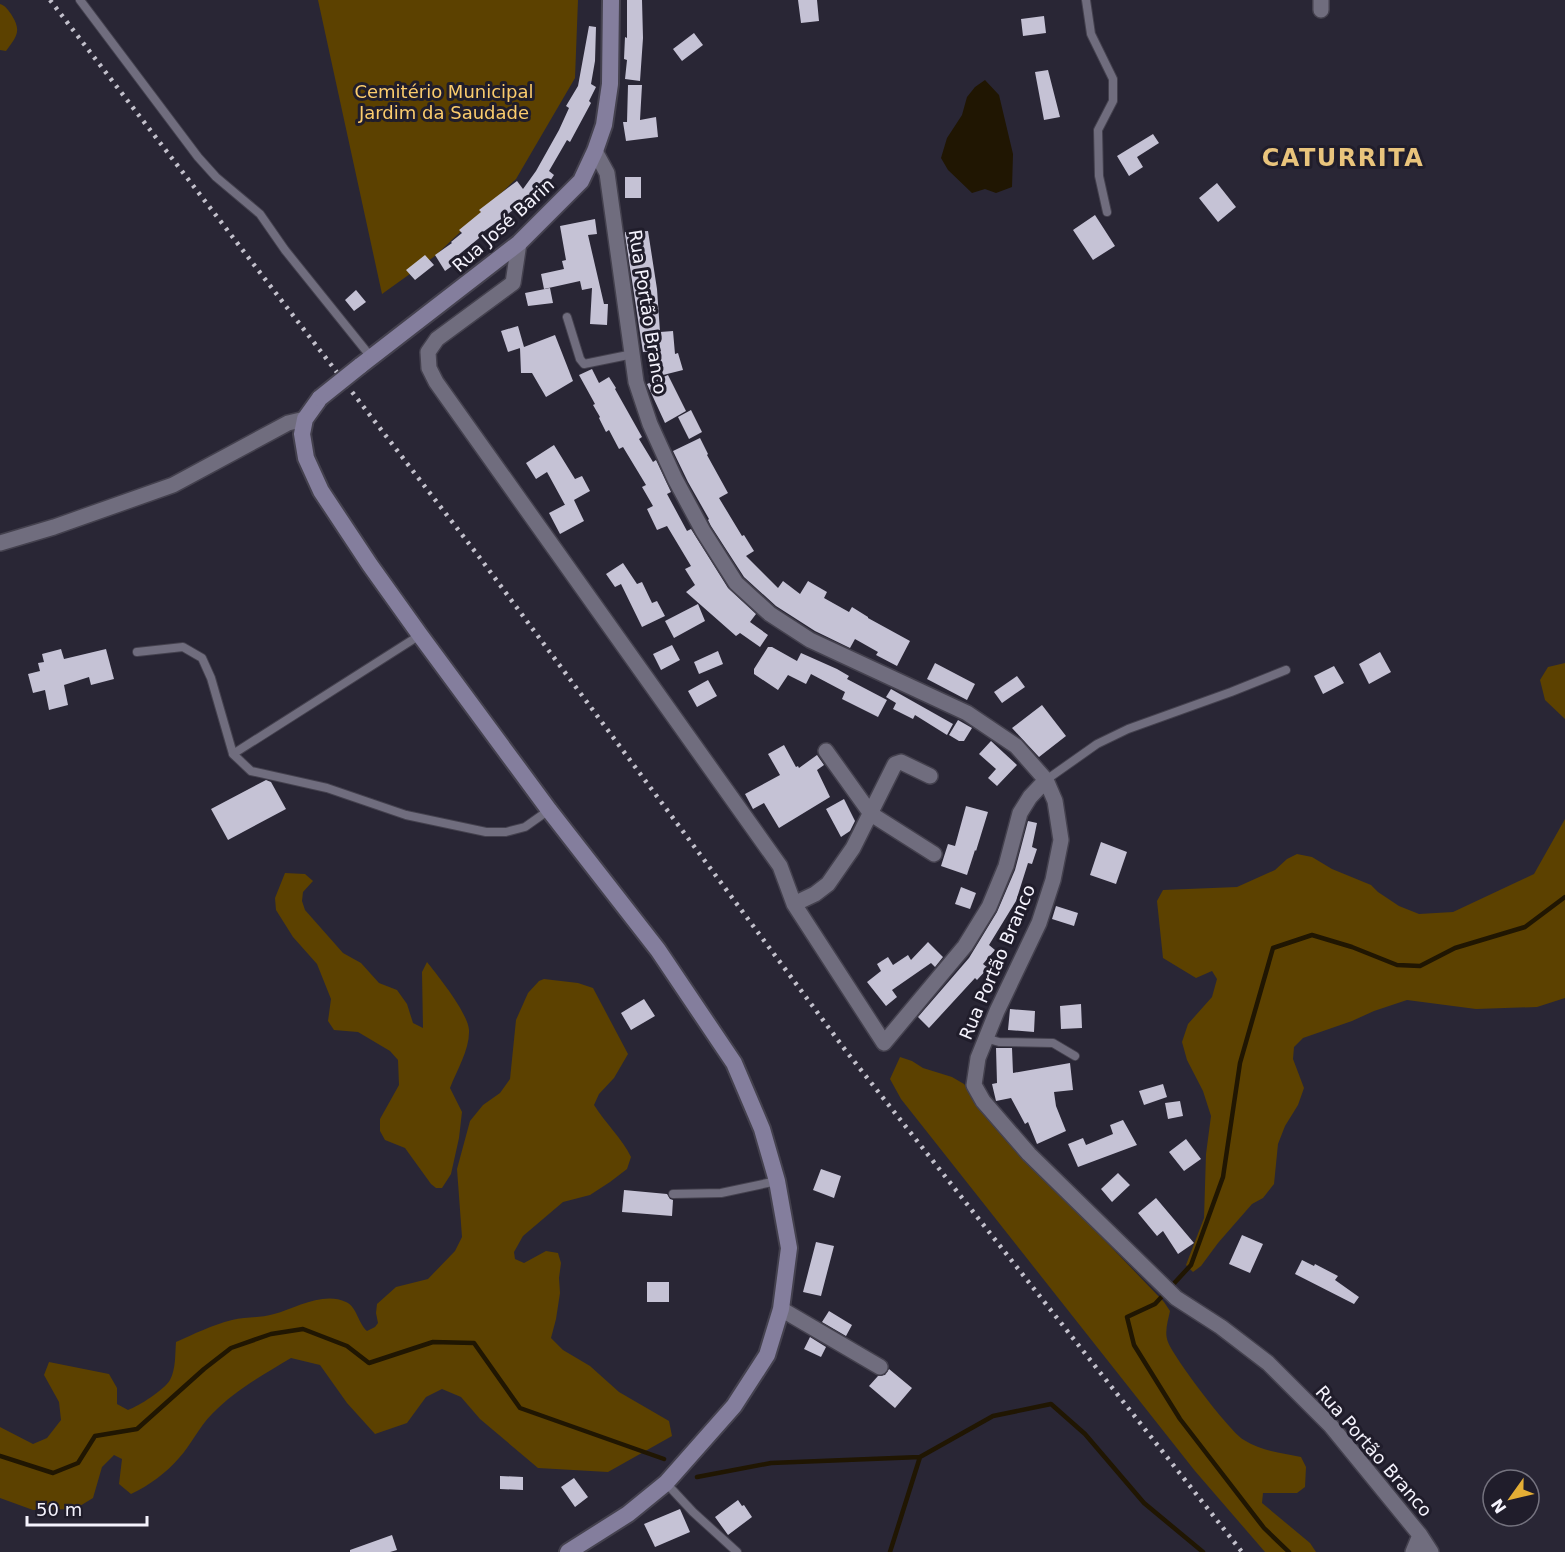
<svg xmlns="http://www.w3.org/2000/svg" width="1565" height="1552" font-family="'DejaVu Sans',sans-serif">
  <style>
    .green { fill: #5c4100 }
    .water { fill: #201602 }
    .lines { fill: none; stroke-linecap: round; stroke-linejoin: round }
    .stream { stroke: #201602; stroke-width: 4.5 }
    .building { fill: #c5c2d5 }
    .service-casing { stroke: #44414e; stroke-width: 10 }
    .minor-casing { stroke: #44414e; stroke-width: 18 }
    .secondary-casing { stroke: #44414e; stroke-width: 20 }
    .service { stroke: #706d7e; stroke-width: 8 }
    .minor { stroke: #706d7e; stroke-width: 15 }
    .secondary { stroke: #847e9d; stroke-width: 16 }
    .rail { stroke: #c3c1cc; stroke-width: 4.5; stroke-dasharray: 3 6; stroke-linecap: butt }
    .secondary-bridge-casing { stroke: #44414e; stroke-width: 20; stroke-linecap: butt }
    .secondary-bridge { stroke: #847e9d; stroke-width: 16 }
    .labels { text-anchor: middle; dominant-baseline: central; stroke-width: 6; stroke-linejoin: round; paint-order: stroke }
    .park-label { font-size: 18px; fill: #fbcc6d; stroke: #201d2b }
    .street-label { font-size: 18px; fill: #f5f3fd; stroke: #201d2b }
    .district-label { font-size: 24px; font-weight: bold; letter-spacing: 1.5px; fill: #e9c47c; stroke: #201d2b }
  </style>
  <rect width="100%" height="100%" fill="#292635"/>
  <path class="green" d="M318,0h260l-3,78 -59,101 -81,77 -53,38z
    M0,4c6,2 7,5 11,10 11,17 6,22 -5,37l-6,-1z
    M1565,663v56l-20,-19 -5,-20 8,-13z
    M1565,819v179l-28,9 -61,2 -69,-9 -33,11 -22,10 -49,17 -9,9 -1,12 11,29 -6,17 -13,21 -7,18 -4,40 -11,14 -11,6 -34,39 -17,23 -8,6 -7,-7 18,-47 2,-64 5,-38 -8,-25 -16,-31 -5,-18 6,-18 24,-27 5,-18 -5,-8 -16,7 -33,-20 -6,-57 6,-11 74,-3 38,-17 12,-11 10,-5 15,3 20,12 39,16 7,7 21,14 20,8 34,-2 81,-38z
    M285,873l20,1 8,7 -10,11 -1,9 3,9 38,43 18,10 18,20 18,7 10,14 6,19 10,5 -1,-56 5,-10c11,14 41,51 42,68 1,19 -12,40 -19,58l12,24 -3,26 -8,36 -9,14h-6l-5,-4 -26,-36 -20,-8 -5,-9v-12l19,-34 -1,-25 -8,-9 -32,-19 -24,-2 -6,-9 3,-22 -14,-35 -24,-27 -17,-27 -1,-12z
    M544,979l34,4 15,5 35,66 -14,24 -15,16 -5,11c11,18 28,33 37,52l-4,12 -17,13 -20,13 -27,7 -40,34 -9,16 1,7 9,4 22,-12 12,2 3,10 -2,15 1,15 -4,26 -5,19 12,12 27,16 29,26 50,29 3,15 -64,36 -70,-4 -58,-49 -19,-22 -19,-8 -16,8 -19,26 -32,11 -28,-31 -27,-38 -29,-7c-28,17 -56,32 -79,56 -13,13 -21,31 -33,44 -13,15 -29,27 -48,36l-12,-10 3,-25 -8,-4 -12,12 -9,31 -18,11 -42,1 -33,-12v-71l33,17 14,-6 14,-18 -2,-18 -15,-27 5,-13 60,12 8,14v16l11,6c11,-4 36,-20 42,-30 6,-11 5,-26 6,-38 18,-8 36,-17 56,-22 14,-3 28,-2 42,-6 21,-6 50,-23 72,-12 11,5 12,21 21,29l8,-4 3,-4 -2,-10 1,-9 19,-17 32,-8 27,-28 7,-14 -5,-68 13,-48 13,-16 17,-12 10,-14 6,-59 12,-27 11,-12z
    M900,1057l12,4 11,7 29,9 12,7 52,64 148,154 6,9c-2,10 -6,21 -2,31 6,16 62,90 76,98 17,11 38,13 57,17l5,10 -1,20 -8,6h-34l-1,10 48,40 6,9h-51l-70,-81 -294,-372 -11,-20z"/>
  <path class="water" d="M985,80l14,15 14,59 -1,33 -16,6 -11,-4 -13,4 -24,-23 -7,-12 6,-20 15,-23 5,-18 8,-10z"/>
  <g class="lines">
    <path class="stream" d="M0,1456l53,17 25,-10 17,-27 42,-7 67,-60 27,-21 40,-14 32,-5 44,17 22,17 64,-21 41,1 46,65 144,51
      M697,1477l74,-14 149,-6 73,-41 58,-12 34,30 59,69 59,49
      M890,1552l30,-95
      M1289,1552l-25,-24 -84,-109 -46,-74 -7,-28 28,-13 36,-39 32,-88 17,-114 33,-115 39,-13 40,12 45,18 23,1 35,-18 70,-21 40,-30"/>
  </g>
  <path class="building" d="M627,0h15l1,38 -3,43 -15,-2 2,-19 -3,-1 1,-22 2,1z
    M798,0h19l2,21 -18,2z
    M1044,16l2,17 -23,3 -2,-17z
    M589,26l7,1 -1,34 -4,23 5,3 -7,14 2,2 -21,39 -3,-2 -18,31 5,4 -8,12 1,1 -9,10 -4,-3 -51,37 1,2 -28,23 3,4 -14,10 -10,-16 17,-12 -1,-1 11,-9 -3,-3 22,-18 -2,-2 38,-29 6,8 13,-18 23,-41 10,-22 -3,-2 12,-20z
    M694,33l9,12 -21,16 -9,-12z
    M1048,70l12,47 -16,3 -9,-48z
    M628,85h14l-2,35 16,-3 2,20 -32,4 -3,-19h4z
    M1153,134l6,9 -22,14 6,10 -14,9 -12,-20z
    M625,177h16v21h-16z
    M1217,183l19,24 -18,15 -19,-24z
    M1095,215l20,31 -22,14 -20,-30z
    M595,219l2,15 -9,1 16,69h4l-1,21 -17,-1 2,-36 -10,2 -2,-9 -36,8 -3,-15 23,-5 -2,-8 4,-1 -6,-34z
    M648,231l9,58 3,43 13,-1 2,23 3,-1 5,17 -20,5 -7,-24 -13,1 -18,-117v-3z
    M425,255l9,10 -19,15 -9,-10z
    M550,288l3,15 -25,3 -3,-13z
    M356,290l10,12 -12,9 -9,-11z
    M518,326l6,21 31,-12 18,46 -27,16 -14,-24h-11l-1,-25 3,-1 -15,5 -7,-21z
    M592,369l7,14 10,-6 7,11 -1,1 27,48 -3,2 14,23 3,-2 15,32 -4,2 20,37 4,-2 37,59 28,26 -6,8 18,13 -8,12 -20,-14 -4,3 -50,-44 9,-7 -10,-16 6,-3 -24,-40 -10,4 -10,-21 6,-3 -11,-19 4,-2 -23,-38 -4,2 -10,-19 -3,2 -7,-14 1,-1 -7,-12 2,-1 -16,-29z
    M668,375l18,36 -21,12 -18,-39z
    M691,410l11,22 -13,7 -11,-22z
    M700,438l8,16 -1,1 21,38 -9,5 23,38 2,-1 10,16 -8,5 32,32 5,-7 17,13 8,-13 19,11 -3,6 25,14 3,-5 16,10v1l42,23 -13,25 -21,-11 2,-3 -23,-13 -5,9 -35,-17 -39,-25 -32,-29 -33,-51 -3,-6 1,-1 -21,-37 -15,-31z
    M554,445l21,34 7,-3 8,15 -25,14 -18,-33 -11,7 -10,-16z
    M574,500l10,21 -24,13 -11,-21z
    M623,563l14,21 5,-2 10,21 5,-2 8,15 -23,11 -21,-43 -6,3 -9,-13z
    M698,604l7,17 -31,17 -9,-17z
    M672,645l8,15 -19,10 -8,-16z
    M768,647h4l25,14 4,-8 36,16 12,7 -2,3 40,21 -9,17 -36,-18 3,-7 -34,-18 -5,10 -18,-9 -10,15 -24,-16v-5z
    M61,649l3,10 42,-10 8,30 -23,6 -2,-8 -25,8 4,20 -19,5 -4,-20 -12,3 -5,-19 12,-3 -2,-8 6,-1 -2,-8z
    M718,651l5,13 -24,10 -5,-12z
    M1380,652l11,20 -22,12 -10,-20z
    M935,663l40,21 -8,16 -40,-21z
    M1334,666l10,17 -21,11 -9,-18z
    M1017,676l8,11 -23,16 -8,-11z
    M708,680l9,16 -20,11 -9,-16z
    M891,689l62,35 -6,11 -32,-20 -2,4 -20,-10 3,-6 -10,-6z
    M1042,705l24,31 -27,21 -27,-29z
    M958,720l14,8 -8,13h-5l-10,-6z
    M991,741l26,24 -20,21 -9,-8 8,-9 -17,-15z
    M784,745l12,22 2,-1 1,2 18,-13 7,10 -7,5 13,27 -51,31 -15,-25 -11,6 -8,-15 35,-19 -12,-21z
    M266,780l5,2 15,27 -58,31 -17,-31z
    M844,799l11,22 -5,10 -9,6 -15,-28z
    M966,806l22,6 -12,39 -1,-1 -8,25 -26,-9 7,-22 7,2z
    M1028,821l9,2 -5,24 5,2 -5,15 -4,-1 -12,38 -27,44 6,5 -12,14 5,4 -11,12 -2,-2 -46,50 -11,-11 51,-59 28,-46 18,-42z
    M1101,842l26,10 -11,32 -26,-9z
    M961,887l15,6 -6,16 -15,-5z
    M1056,906l22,7 -4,13 -22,-7z
    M928,942l15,15 -8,10 -4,-4 -39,27 5,7 -11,9 -19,-24 14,-11 -4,-7 11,-7 5,8 15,-10 3,5z
    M644,999l11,17 -24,14 -10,-17z
    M1081,1004l1,24 -21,1 -1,-23z
    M1010,1009l25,2 -1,21 -26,-2z
    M996,1048h16l1,25 57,-10 3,27 -19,2 2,14 10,25 -29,13 -9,-22 -3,2 -14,-26 -15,3 -4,-17 5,-1z
    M1163,1084l4,13 -23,8 -5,-14z
    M1180,1101l3,15 -15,3 -3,-16z
    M1123,1120l14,25 -59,22 -10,-23 15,-6 3,7 27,-11 -3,-9z
    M1186,1139l15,20 -17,12 -15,-19z
    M821,1169l20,7 -7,22 -21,-8z
    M1118,1173l12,12 -18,17 -11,-13z
    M624,1190l43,4 3,5 3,1 -1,16 -50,-4z
    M1156,1198l38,45 -16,11 -15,-23 -6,5 -19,-23z
    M1242,1235l21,9 -13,29 -21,-9z
    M816,1242l18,4 -13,50 -18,-4z
    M1302,1260l12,6 1,-2 23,12 -3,4 24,17 -5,7 -59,-30z
    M647,1282h22v20h-22z
    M829,1311l23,14 -6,11 -24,-14z
    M810,1337l16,10 -5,10 -17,-8z
    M889,1369l23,19 -17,20 -26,-22 9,-10 7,-1z
    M500,1476l23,1v13l-23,-1z
    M574,1478l14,19 -13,10 -14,-20z
    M738,1500l4,6 2,-1 8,12 -24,18 -13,-18z
    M680,1509l10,23 -35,15 -11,-23z
    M392,1535l5,15 -7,2h-40v-2z"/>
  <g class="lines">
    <g class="service-casing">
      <path id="service" d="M80,0l118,157 18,20 44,37 25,36 86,107
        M1086,0l5,34 22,45v22l-15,29 1,46 8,36
        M567,317l13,42 4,5 49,-10
        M137,652l46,-5 19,11 9,20 22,76 187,-119
        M233,754l18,17 76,17 79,27 80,17h20l19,-5 24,-17
        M1046,780l51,-36 31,-15 103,-37 55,-22
        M985,1038l14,4 54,1 22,13
        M673,1194l48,-1 56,-12
        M666,1483l27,29 44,40"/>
    </g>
    <g class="minor-casing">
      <path id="minor" d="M1321,0v10
        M595,151l12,22 29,209 14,42 25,55 28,52 33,52 34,31 40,26 157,73 49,33 30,34 9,21 6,39 -8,40 -14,43 -42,88 -19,47 -4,27 9,16 46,53 147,144 45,29 47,36 63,63 89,109 11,17
        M519,243l-6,40 -76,56 -9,13 1,16 7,14 344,484 14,38 90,139 81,-97 24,-39 17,-41 14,-53 10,-16 16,-17
        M0,543l54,-16 119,-42 115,-62 17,-4
        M826,751l45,63 63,40
        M794,904l21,-10 13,-10 25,-36 42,-84 6,-2 29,14
        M781,1309l99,58
        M1413,1552l7,-17"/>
    </g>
    <g class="secondary-casing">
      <path id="secondary" d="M360,366l159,-123 62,-62 14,-30 9,-26 6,-41 1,-84
        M320,398l-15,21 -3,15 4,24 15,33 49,74 50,70 129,175 109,140 76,113 28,66 15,52 12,67 -8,61 -14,46 -33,51 -68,77 -38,31 -60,38"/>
    </g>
    <use href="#service" class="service"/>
    <use href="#minor" class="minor"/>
    <use href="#secondary" class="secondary"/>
    <path class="rail" d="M50,0l430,558 366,493 396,501"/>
    <g class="secondary-bridge-casing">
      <path id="secondary-bridge" d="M320,398l40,-32"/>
    </g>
    <use href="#secondary-bridge" class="secondary-bridge"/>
  </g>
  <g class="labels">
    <g class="park-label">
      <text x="444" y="91">Cemitério Municipal<tspan x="444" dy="21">Jardim da Saudade</tspan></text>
    </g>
    <g class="street-label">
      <text transform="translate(503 225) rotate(-42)">Rua José Barin</text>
      <text transform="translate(648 312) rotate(81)">Rua Portão Branco</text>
      <text transform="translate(997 962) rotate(-67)">Rua Portão Branco</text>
      <text transform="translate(1374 1451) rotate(49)">Rua Portão Branco</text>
    </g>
    <g class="district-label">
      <text x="1343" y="158">CATURRITA</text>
    </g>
  </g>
  <g transform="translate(1511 1498) rotate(236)"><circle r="28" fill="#201d2b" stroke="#75737f" stroke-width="1.5"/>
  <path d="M0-4.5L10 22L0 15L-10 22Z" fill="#e4ae35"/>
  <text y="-9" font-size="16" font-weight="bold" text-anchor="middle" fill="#f5f3fd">N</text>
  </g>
  <path d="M27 1516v9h120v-9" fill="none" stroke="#f5f3fd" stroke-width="3"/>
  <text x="36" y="1516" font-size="18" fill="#f5f3fd" stroke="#201d2b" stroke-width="4.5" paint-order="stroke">50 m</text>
</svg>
